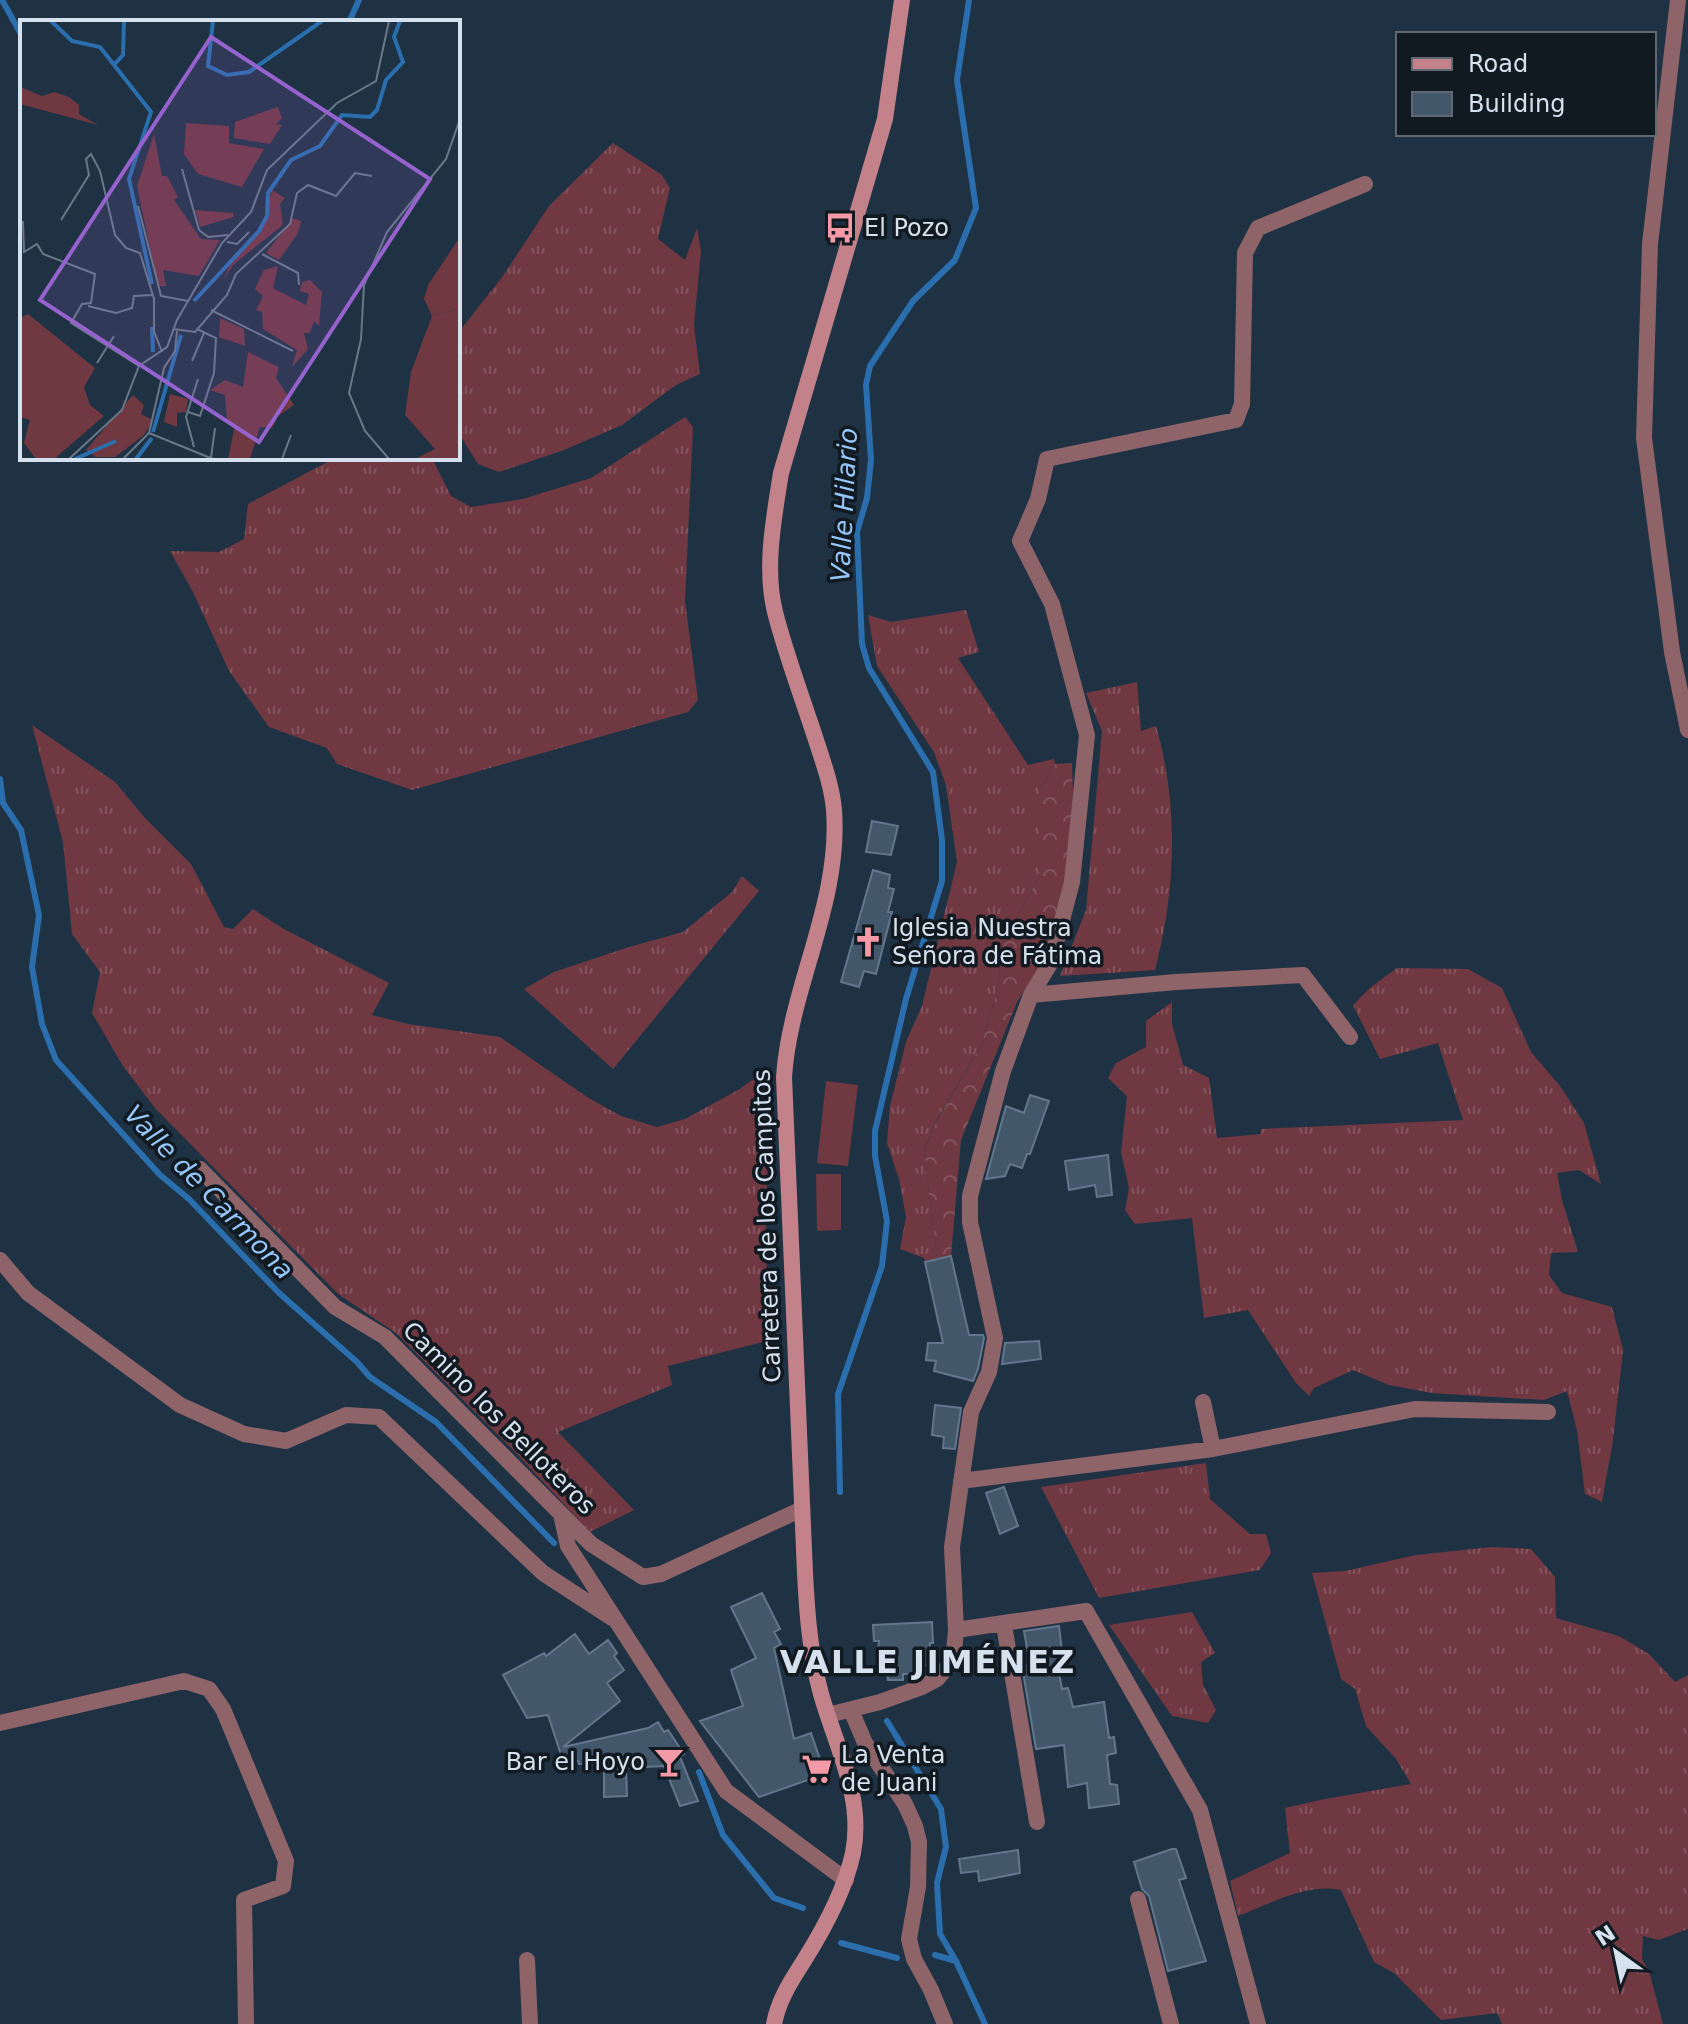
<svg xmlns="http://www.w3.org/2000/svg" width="1688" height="2024" font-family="'DejaVu Sans',sans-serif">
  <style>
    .grass { fill: url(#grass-tufts) }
    .forest { fill: url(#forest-crowns) }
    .pitch { fill: #703841 }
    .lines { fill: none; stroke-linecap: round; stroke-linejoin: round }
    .stream { stroke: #2b6eae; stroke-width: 6 }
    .building { fill: #43576b; stroke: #62768c; stroke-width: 2 }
    .minor { stroke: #8e6469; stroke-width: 16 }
    .secondary { stroke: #c38189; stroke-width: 16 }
    .labels { text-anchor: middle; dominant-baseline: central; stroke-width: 7; stroke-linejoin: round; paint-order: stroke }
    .poi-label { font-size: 24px; fill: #d6e1ee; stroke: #111921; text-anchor: start }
    .street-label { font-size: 24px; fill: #d6e1ee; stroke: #111921 }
    .water-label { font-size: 26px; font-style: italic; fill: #95c7fb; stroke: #111921 }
    .district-label { font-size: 32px; font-weight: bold; letter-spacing: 2px; fill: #d6e1ee; stroke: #111921 }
    .inset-river { fill: none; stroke: #2b6eae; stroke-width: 4 }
    .inset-road { fill: none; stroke: #687888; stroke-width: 2 }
    .view { fill: #9662cd; fill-opacity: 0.15; stroke: #9662cd; stroke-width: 4 }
    .inset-edge { fill: none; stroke: #d6e1ee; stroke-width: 4 }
  </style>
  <defs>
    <pattern id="grass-tufts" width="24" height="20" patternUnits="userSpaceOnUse" patternTransform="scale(2)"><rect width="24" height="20" fill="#703841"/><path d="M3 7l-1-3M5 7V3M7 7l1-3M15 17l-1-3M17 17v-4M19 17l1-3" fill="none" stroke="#84545d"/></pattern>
    <pattern id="forest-crowns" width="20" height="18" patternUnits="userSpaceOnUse" patternTransform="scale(2)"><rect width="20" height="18" fill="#703841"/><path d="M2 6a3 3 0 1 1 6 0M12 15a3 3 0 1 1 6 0" fill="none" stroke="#84545d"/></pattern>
  </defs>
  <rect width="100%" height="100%" fill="#1f3244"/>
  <path class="grass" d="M613,143l49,32 8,13 -12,51 27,21 12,-32 4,23 -7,74 6,49 -24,11 -54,40 -58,25 -65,22 -21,-8 -20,-32v-99l45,-57 46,-70z
    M685,417l8,10 -8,174 13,99 -10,12 -276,78 -75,-26 -10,-16 -58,-21 -40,-56 -36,-79 -23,-41 49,1 25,-13 4,-35 87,-46h97l19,38 20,11 52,-8 68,-21z
    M966,610l13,42 -21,6 70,107 26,-6 1,5 -15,24v87l-37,67 -5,45 -16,56 -47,80 -11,29 13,107 -12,3 -1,-4 -24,-9 6,-32 -7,-38 -12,-36 3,-37 16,-64 16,-36 35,-144 -11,-77 -12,-33 -57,-86 -9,-51 23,7z
    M1137,682l4,49 15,-5c23,80 20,164 -1,244l-95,6 26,-66 16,-179 -16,-38z
    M32,725l83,57 30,36 46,46 33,63 9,2 20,-20 29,19 107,55 -17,32 36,9 92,13 87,60 34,19 36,11 28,-8 53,-29 30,-21 1,49 -4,138 14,82 -111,28 4,19 -114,47 76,78 -44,22 -77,-82 -117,-117 -58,-39 -183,-186 -32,-42 -31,-53 8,-41 -28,-38 -9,-92z
    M742,876l17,15 -146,178 -89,-80 30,-17 75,-25 54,-15 49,-40z
    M1397,968l71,1 34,19 29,64 29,34 24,37 17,61 -22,-14 -22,3 5,27 16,52 -27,1 -2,22 13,18 50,14 11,43 -10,90 -11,62 -17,-8 -8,-64 -10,-39 -23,9 -112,-7 -43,-8 -36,-15 -39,18 -5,8 -13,-13 -48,-73 -44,8 -12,-100 -57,6 -10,-14 4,-22 -8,-36 6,-56 -19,-18 8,-15 30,-16v-26l26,-19v22l11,41 26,13 8,60 44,-4v-5l202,-9 -25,-77 -58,16 -27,-54 18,-18z
    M1206,1463l4,36 40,35h16l5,19 -11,17 -161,28 -58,-111z
    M1492,1547l39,2 24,28 1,41 63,18 30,18 26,28 13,-7v254l-29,11 -16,-4 -1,23 7,12 14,53h-161l-5,-11 -56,7 -47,-47 -20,-11 -33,-72c-35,-7 -71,14 -103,26l-8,-35 60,-28 -5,-45 40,-9 86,-15 -15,-25 -30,-33 -11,-37 -14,-10 -29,-106 33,-2 71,-16z
    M1192,1612l23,41 -14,9 2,23 13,25 -8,13 -36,-7 -63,-91z"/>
  <path class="forest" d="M1072,763l1,29 -8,87 -22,82 -26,41 -56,138 -10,116 -14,3 -13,-107 11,-28 47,-81 16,-56 5,-45 37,-67v-87l15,-24z"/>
  <path class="pitch" d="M826,1081l32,4 -10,81 -31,-3z
    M816,1174h25v56l-24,1z"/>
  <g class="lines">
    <path class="stream" d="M2,0l20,36
      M349,22l10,-22
      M0,779l3,24 18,27 18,85 -7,52 10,57 14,36 104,115 29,24 90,94 78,69 13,15 66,45 118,121
      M840,1492l-2,-98 44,-128 5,-45 -12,-65v-25l31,-132 36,-118v-41l-9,-68 -64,-104 -7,-24 -5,-112 10,-34 4,-38 -5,-75 4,-19 43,-65 42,-41 21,-52 -19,-128 12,-80
      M887,1721l54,88 5,38 -9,36 3,51 16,27 29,63
      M699,1772l24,63 51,63 29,10
      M841,1943l56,15
      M935,1955l21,6"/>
  </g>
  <path class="building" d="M872,821l26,5 -7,29 -25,-3z
    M873,870l17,5 -2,13 6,1 -6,23h4l-16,62 -12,-3 -5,16 -18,-5z
    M1030,1095l19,6 -19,53h-3l-5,14 -12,-4 -5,12 -19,3 20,-73 18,7z
    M1108,1155l4,40 -15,2 -2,-12 -26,5 -4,-29z
    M951,1256l18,79h14l1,3 -6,31 -5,12 -39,-10 2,-10 -10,-1 2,-17h15l-18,-81z
    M1039,1341l2,18 -39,5 3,-21z
    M935,1405l26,3 -6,41 -12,-1 1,-11 -12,-2z
    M1004,1487l14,39 -18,8 -14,-41z
    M762,1593l18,36 -6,3 7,12 -7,4 20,91 17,-6 14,41 -66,23 -59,-76 43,-15 -12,-36 25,-12 -25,-51z
    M932,1622l1,21h-3l-1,22 -8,1 1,5h-7v3h-12v6h-15l-4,-30h-6l1,-9h-5l-1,-16z
    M1059,1626l4,34 -6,1 5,28 6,-1 5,19 31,-5 5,36 5,-1 2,16 -9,2 3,29 7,1 2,19 -30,4 -2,-25 -19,4 -4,-42 -28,4 -14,-83 8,-1 -6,-34z
    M575,1634l14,20 19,-14 9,13 -3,3 10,14 -17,13 13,18 -57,46 85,-19 10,-6 6,10 4,-2 16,24 -4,3 18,44 -18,5 -16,-40 -38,2 1,28 -23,1v-34l-25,1 -1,-3h-15l-15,-46 -21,3 -24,-43 41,-22 2,3z
    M1172,1849h4l10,29 -7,2 27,81 -38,10 -19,-75 -7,-7 -8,-27z
    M1018,1850l2,23 -41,8 -1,-10 -17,2 -2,-14z"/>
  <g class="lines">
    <path class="minor" d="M1678,0l-28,244 -6,194 28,214 16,78
      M1031,995l145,-13 127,-7 47,62
      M200,1169l135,138 50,30 206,207 52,33 18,-3 141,-65
      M0,1260l28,33 152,112 64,29 42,7 60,-26 33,2 164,156 69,45
      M1203,1402l10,47
      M961,1481l252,-32 202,-40 133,3
      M561,1514l7,32 158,245 120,89
      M1004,1625l33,197
      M956,1630l130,-19 114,199 58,214
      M851,1710l14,33 40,61 10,22 4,16 -1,45 -9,52 5,20 17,31 14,34
      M828,1715l52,-13 42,-15 15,-8 11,-13 6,-14 2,-22 -4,-83 19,-135 18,-40 6,-34 -25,-116v-26l33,-125 28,-76 20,-33 21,-80 15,-147 -35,-131 -32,-63 18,-42 9,-40 189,-39 6,-16 3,-151 13,-25 107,-44
      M0,1723l184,-42 25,8 14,20 63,152 -3,25 -39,14 2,124
      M1138,1899l33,125
      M527,1960l3,64"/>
    <path class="secondary" d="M774,2024c5,-26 18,-44 31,-65 20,-32 40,-69 48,-106 11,-56 -17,-106 -32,-159 -11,-40 -14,-81 -16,-121l-21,-496c6,-90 57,-174 50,-267 -2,-24 -11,-48 -18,-70 -14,-43 -30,-85 -41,-128 -11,-44 -1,-95 6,-139l104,-354 17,-119"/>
  </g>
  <defs>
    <g id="bus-bare" transform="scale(2.4)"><path d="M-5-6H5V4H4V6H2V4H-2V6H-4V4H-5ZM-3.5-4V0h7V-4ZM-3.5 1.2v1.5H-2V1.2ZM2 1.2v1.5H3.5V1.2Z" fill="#f49aa6" stroke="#111921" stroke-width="2.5" paint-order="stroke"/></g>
    <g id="church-bare" transform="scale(2.4)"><path d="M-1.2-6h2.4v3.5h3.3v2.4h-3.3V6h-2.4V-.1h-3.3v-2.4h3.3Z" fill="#f49aa6" stroke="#111921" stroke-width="2.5" paint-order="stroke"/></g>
    <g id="bar-bare" transform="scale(2.4)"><path d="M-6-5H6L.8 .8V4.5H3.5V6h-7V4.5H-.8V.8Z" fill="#f49aa6" stroke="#111921" stroke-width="2.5" paint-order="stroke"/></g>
    <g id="supermarket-bare" transform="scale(2.4)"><path d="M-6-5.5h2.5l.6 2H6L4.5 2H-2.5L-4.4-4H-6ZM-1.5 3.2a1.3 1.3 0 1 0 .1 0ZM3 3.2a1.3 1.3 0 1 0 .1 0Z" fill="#f49aa6" stroke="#111921" stroke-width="2.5" paint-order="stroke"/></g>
  </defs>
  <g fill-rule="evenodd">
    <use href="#bus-bare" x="840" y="228"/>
    <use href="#church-bare" x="868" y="942"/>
    <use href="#bar-bare" x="669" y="1762"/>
    <use href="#supermarket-bare" x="817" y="1769"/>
  </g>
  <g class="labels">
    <g class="poi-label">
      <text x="864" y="228">El Pozo</text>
      <text x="892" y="928">Iglesia Nuestra<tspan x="892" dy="28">Señora de Fátima</tspan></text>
      <text x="841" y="1755">La Venta<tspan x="841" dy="28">de Juani</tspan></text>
      <text x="645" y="1762" text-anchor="end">Bar el Hoyo</text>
    </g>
    <g class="street-label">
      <text transform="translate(767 1226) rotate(-92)">Carretera de los Campitos</text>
      <text transform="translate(499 1418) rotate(45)">Camino los Belloteros</text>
    </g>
    <g class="water-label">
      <text transform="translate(844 505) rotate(-87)">Valle Hilario</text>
      <text transform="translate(209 1192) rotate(46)">Valle de Carmona</text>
    </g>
    <g class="district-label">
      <text x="928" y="1662">VALLE JIMÉNEZ</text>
    </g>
  </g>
  <g transform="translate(20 20)">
    <rect width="440" height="440" fill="#1f3244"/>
    <path d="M0,67l22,9 12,-4 15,5 10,8v9l19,11 -78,-21zM258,87l4,11 -6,6 6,1 -12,19 -36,-6 1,-16zM166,103l43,3v17l35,6 -22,38 -44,-13 -14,-20zM134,114l8,42h5l11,21 -4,3 27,39 19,1 -21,36 -36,-6 3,16h-8l-21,-100zM252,170l13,8 -5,6 3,21 -49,39 -10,15 9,-23 29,-26zM175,190l38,3 1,4 -34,10zM273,198l8,3 -3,12 -19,27 -13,-7zM440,217v71l-28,8 -8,-17 4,-14zM258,246l-5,22 33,17 3,-11 -9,-3 2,-9 8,-2 12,12 -3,34 -5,-5 -4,12h-6l4,16 -16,18 5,-17 -34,-21 -1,-17 -6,-2 7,-14 -8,-7 9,-19zM8,294l67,54 -11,19 6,18 14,11 -50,43h-18l-12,-16 6,-23 -10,-3v-99zM200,298l24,11 1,17 -26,-9zM228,332l31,15 -3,11 18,27 -16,11 -6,12 -12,-1 -10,32h-22l7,-34 -8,-4 -2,-26 -15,-5 15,-10 18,7zM150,374l18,5 -2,13 -9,1v14l-13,-5zM113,375l11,10 -3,9 12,6 -9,15 -29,22h-19l-10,-7z" fill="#703841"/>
    <path d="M440,288v151h-45l20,-10 -30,-34 6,-43 21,-56z" fill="#703841"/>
    <path class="inset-river" d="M31,1l21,20 28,6 51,65 -22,67 23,105M193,1l-5,45 19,9 22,-3 73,-51M93,46l10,-11 1,-34M174,281l65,-70 8,-15 1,-23 23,-33 29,-14 22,-31 28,2 7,-7 9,-30 17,-18 -9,-25 6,-16M132,307l1,25M133,412l28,-97M55,439l41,-18M116,439l16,-21"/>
    <path class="inset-road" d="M162,149l17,61 9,7 20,-2M118,186l23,90 27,5M41,200l28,-45 -3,-16 5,-5 9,17 15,64 11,13 14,5 14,46M3,201l1,31 13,-8 6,10 52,20 -4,29 -9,1 -11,19 68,43M207,222l10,2 12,-12M242,234l36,19 1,12M134,277v34l8,21M68,286l28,7 16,-5 2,-12 18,-1M191,290l82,41M153,309l22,3 32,-37 9,-21 54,-50 7,-31 11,-8 28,11 19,-23 17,3M172,341l12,-28M77,343l17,-27M168,392l12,4 14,-43 2,-35 -19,-9M129,413l64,26M174,427l-8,-30 12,-38M191,438l4,-30M49,439l53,-49 17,-44 28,-19 10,-27 45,-77 29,-31 16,-42 70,-67 39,-22 13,-60M103,439l26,-26 15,-65 11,-17 2,-20M262,439l9,-24M369,439l-24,-28 -16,-38 12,-54 3,-54 23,-53 59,-73 14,-40"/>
    <path class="view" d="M191,17l219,142 -171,263 -219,-142z"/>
    <rect width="440" height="440" class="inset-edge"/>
  </g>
  <rect x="1396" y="32" width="260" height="104" fill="#111921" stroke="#606973" stroke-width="2"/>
  <rect x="1412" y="58" width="40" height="12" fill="#c38189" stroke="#606973" stroke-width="2"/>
  <text x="1468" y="72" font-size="24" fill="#d6e1ee">Road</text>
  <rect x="1412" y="92" width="40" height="24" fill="#43576b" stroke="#606973" stroke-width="2"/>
  <text x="1468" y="112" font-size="24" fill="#d6e1ee">Building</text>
  <g transform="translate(1616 1952) rotate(327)" stroke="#111921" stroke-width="6" paint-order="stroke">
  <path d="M0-6L14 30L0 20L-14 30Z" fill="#d6e1ee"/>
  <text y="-12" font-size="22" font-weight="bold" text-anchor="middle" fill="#d6e1ee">N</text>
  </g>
</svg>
